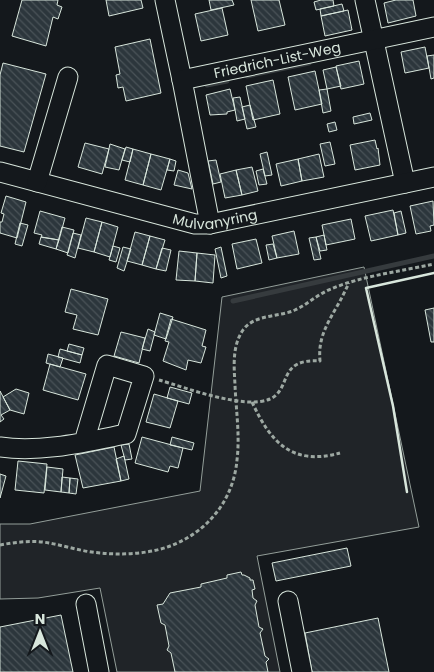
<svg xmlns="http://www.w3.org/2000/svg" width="434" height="672" font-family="Poppins,sans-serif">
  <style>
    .green { fill: #202428; stroke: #939e99 }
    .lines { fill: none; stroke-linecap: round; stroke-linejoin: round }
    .stream { stroke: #363b3e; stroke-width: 5 }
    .building { fill: url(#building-back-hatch); stroke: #d8e6dc }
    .minor-casing { stroke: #d8e6dc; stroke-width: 21 }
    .path { stroke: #9da8a2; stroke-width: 3; stroke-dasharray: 4 2.5; stroke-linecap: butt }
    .minor { stroke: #14181c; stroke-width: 19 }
    .wall { stroke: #d8e6dc; stroke-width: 2.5 }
    .labels { text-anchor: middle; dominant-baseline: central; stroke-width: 4; stroke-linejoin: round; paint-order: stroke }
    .street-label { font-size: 14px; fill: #d8e6dc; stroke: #14181c }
  </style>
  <defs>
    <pattern id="building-back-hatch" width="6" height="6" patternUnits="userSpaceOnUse" patternTransform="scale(1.25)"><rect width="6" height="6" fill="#2c363c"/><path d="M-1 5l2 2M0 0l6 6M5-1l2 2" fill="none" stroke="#4a5358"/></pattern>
  </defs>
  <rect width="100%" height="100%" fill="#14181c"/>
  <path class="green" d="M364,267l55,260 -162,29 23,116h-163l-17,-84 -62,10 -38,1v-75h30l170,-33 22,-194z"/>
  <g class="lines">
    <path class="stream" d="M247,76l62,-13
      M207,85l20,-4
      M233,301l201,-45"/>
  </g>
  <path class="building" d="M22,0h36l-1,5 5,2 -4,12 -5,-2 -7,29 -34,-10z
    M106,0h35l2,8 -34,8z
    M209,0h23l2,5 -23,5z
    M251,0h28l6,25 -27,6z
    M321,0h12l1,6 -18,4 -2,-8z
    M396,0h17l3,16 -28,7 -4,-20z
    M342,4l2,7 -23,5 -1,-7z
    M222,8l6,27 -27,6 -6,-27z
    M348,10l4,20 -27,6 -4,-20z
    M150,39l11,54 -35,8 -3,-14 -5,1 -2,-13 4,-1 -5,-27z
    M425,47l4,21 -24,5 -4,-21z
    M434,55v23l-3,1 -4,-23z
    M359,61l5,23 -23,5 -5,-23z
    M3,63l43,11 -22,78 -24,-6v-71z
    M336,67l5,19 -14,3 -4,-19z
    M315,71l7,33 -27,6 -7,-33z
    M273,80l7,34 -27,6 -7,-34z
    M230,89l5,21 -8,2v2l-17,1 -4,-20z
    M327,89l4,22 -8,2 -4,-23z
    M240,97l5,22 -8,2 -4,-23z
    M250,105l6,22 -9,2 -5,-22z
    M370,113l2,7 -18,4 -1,-7z
    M335,122l2,8 -8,2 -2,-8z
    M375,140l2,9 1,-1 2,17 -25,5 -5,-25z
    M330,142l5,22 -10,2 -5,-22z
    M85,143l24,6 -7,25 -24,-7z
    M110,144l15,5 -6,21 -14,-3z
    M126,147l7,2 -3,13 -8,-2z
    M133,149l18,5 -8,31 -18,-5z
    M267,152l5,23 -7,1 -5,-22z
    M151,154l19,5 -9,31 -18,-5z
    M319,154l5,23 -22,4 -4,-22z
    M170,159l6,2 -2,10 -7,-1z
    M298,159l4,22 -21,5 -5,-22z
    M216,160l5,22 -8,2 -5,-23z
    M252,167l6,24 -16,4 -6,-25z
    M263,169l4,15 -8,1 -3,-14z
    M178,170l10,3 4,16 -18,-4z
    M236,170l6,25 -17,3 -5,-24z
    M6,196l20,6 -9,36 -17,-5v-11h2l2,-8 -3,-1z
    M433,201l1,24 -4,1 1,5 -15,3 -6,-28z
    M393,210l5,25 -27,6 -6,-25z
    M40,211l25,7 -6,22 -18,-3 1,-2 -8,-2z
    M401,211l5,22 -8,2 -4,-22z
    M86,218l16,4 -8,30 -16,-4z
    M351,219l4,20 -29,6 -4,-20z
    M102,222l16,5 -8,30 -16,-5z
    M20,223l8,2 -6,21 -7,-2z
    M62,227l12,3 -6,23 -12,-4z
    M294,231l5,23 -22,4 -5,-22z
    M135,232l15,4 -8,29 -15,-4z
    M73,233l8,2 -6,23 -8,-3z
    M324,235l3,15 -7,1 -4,-14z
    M150,236l15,4 -9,29 -14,-4z
    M41,237l18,3 -3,9 -17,-5z
    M316,237l5,22 -7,1 -5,-22z
    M256,239l6,24 -25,6 -5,-25z
    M273,244l4,14 -8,2 -3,-15z
    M113,246l7,2 -4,14 -7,-2z
    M123,247l8,2 -7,22 -7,-3z
    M221,247l6,29 -6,2 -6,-29z
    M162,248l9,2 -5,21 -10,-2z
    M179,251l18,2 -2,28 -19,-1z
    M197,253l18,2 -2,28 -18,-2z
    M71,289l37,10 -10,36 -25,-6 4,-14 -12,-3z
    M434,308v34h-3l-6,-32z
    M160,313l13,4 -7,22 -12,-4z
    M171,319l35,11 -4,16 4,1 -5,16 -13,-3 -2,10 -23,-9 6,-19 -4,-1z
    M148,329l7,3 -5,19 -8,-2z
    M121,332l24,6 -6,25 -25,-7z
    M69,344l15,4 -2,7 -15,-4z
    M60,349l22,6 -2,8 -22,-6z
    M48,354l15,4 -3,9 -14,-4z
    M50,364l36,10 -8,26 -35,-10z
    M170,387l22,6 -3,11 -22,-6z
    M16,389l13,4 -5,21 -14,-4 -7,-13z
    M0,391l10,19 -9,5 3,4 -4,3z
    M154,394l24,7 -8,27 -24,-6z
    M142,437l41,11 -5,20 -8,-2 -2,6 -33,-9z
    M172,437l22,6 -2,7 -22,-5z
    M129,444l3,15 -7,1 -4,-15z
    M114,447l7,34 -38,7 -8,-33z
    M124,456l5,23 -8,2 -5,-22z
    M18,461l29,3 -3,29 -29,-3z
    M47,467l16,2 -2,23 -16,-2z
    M0,474l6,2 -6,22z
    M62,477l8,1 -1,15 -8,-1z
    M70,478l8,1 -2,15 -7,-1z
    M347,548l4,18 -75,15 -4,-18z
    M241,572l1,3h2l6,3v2h3l2,9 -3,1 1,8 4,3 -2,4 4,22 4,2 -3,4 5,23 4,3 -3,3 2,10h-93l-4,-19 -4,-3 2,-4 -4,-21 -4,-2 -4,-18 6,-1 7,-11 31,-6v-3l26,-6v-3z
    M61,615l12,57h-73v-45z
    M378,618l11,54h-77l-7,-39z"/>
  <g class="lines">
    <g class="minor-casing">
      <g id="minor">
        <path d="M165,0l17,80"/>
        <path d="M365,0l40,183"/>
        <path id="s1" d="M0,172l195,52h15l224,-47"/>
        <path d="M37,182l31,-105"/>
        <path id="s2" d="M210,224l-28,-144 252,-53"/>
        <path d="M0,447c41,6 86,-5 126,-13l18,-58 -37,-11 -23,77"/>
        <path d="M288,601l14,71"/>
        <path d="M86,604l13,68"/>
      </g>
    </g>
    <path class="path" d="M159,380c28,8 85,30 111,19 22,-10 7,-41 50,-38 -2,-22 6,-35 16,-53 5,-8 9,-17 13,-25
      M252,402c19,41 40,64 88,51
      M0,545c16,-3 33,-5 49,-2 17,3 34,9 52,10 19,2 41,1 60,-4 42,-12 72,-45 76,-89 3,-25 -1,-50 -2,-75 -1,-19 -3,-39 8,-55 11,-16 37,-13 52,-20 13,-6 23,-16 36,-21 30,-13 71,-18 103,-25"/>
    <use href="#minor" class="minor"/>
    <path class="wall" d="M407,492l-14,-86 -27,-118 68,-15"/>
  </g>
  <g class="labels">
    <g class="street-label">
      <text stroke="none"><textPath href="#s2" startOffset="244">Friedrich-List-Weg</textPath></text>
      <text stroke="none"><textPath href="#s1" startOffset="222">Mulvanyring</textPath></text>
    </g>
  </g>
  <g transform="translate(40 632)" stroke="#14181c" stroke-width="4" paint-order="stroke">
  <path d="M0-4L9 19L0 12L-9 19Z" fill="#d8e6dc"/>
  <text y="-8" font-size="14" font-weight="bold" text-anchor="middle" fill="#d8e6dc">N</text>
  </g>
</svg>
